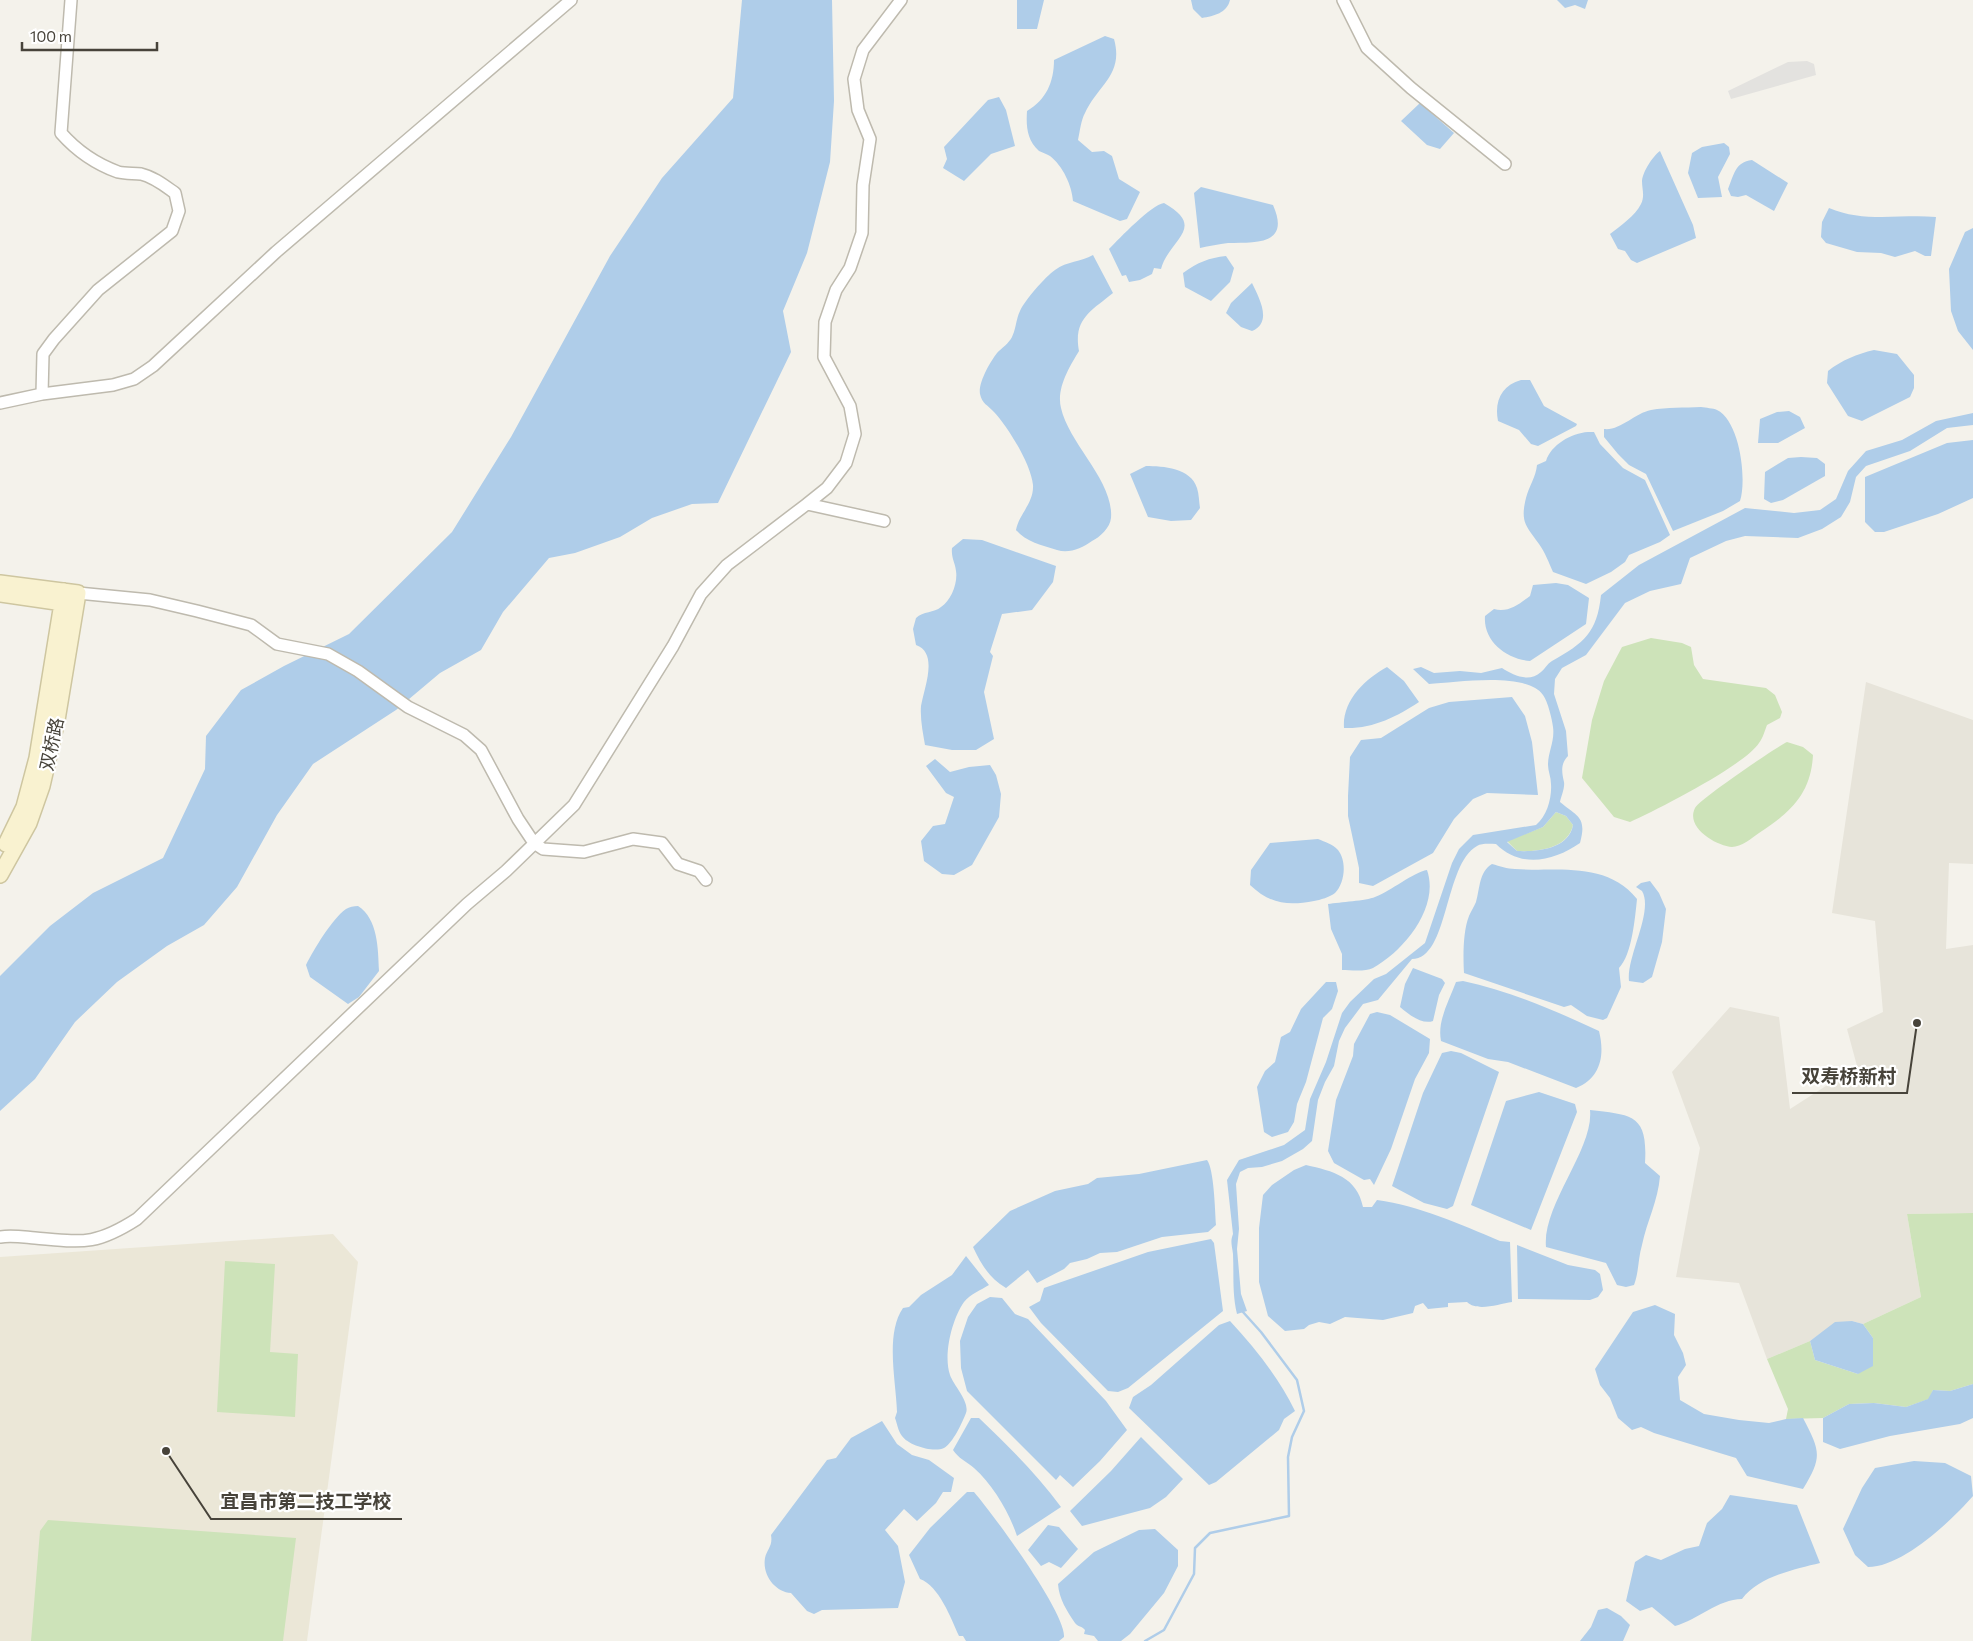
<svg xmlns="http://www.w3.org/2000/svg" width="1973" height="1641" font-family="Commissioner,'Noto Sans SC',sans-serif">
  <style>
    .residential { fill: #e7e4da }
    .education { fill: #ebe7d7 }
    .green { fill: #cde3b9 }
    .parking { fill: #e3e2df }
    .water { fill: #afcde9; fill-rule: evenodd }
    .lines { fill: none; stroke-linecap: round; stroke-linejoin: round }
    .stream { stroke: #afcde9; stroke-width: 2.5 }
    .street-casing { stroke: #bebaae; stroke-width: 14 }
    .secondary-casing { stroke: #cec6a0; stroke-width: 18 }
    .street { stroke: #fff; stroke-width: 11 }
    .secondary { stroke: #f9f2d0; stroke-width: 15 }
    .labels { text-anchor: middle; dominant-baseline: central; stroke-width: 4.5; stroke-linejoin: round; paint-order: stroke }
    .street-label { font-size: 18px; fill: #47433a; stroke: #fff }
    .leader { fill: none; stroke: #47433a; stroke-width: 2 }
    .callout-dot { fill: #47433a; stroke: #fff; stroke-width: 2 }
    .callout-label { font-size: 19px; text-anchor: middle; font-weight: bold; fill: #47433a; stroke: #fff; stroke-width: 4.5; stroke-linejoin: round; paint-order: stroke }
  </style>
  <rect width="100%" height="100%" fill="#f4f2eb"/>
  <path class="residential" d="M1866,682l107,38v144l-24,-1 -3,86 27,-4v268l-66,1 14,83 -58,27 -11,-3 -31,12 -11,8 -43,18 -28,-76 -63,-6 24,-129 -28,-76 58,-65 49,10 11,92 67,-43 -10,-37 36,-17 -8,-91 -43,-8z"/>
  <path class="education" d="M333,1234l25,28 -51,379h-307v-384z"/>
  <path class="green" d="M1651,638l31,5 9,4 3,18 9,14 63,9 9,7 7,17 -2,6 -13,7c-2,5 -4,13 -8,18 -14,22 -102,67 -129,79l-16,-5 -32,-39 10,-58 12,-39 18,-34z
    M1787,742l16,5 10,8c-2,39 -23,58 -54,78 -7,5 -18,14 -27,14 -15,-1 -47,-19 -37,-39 5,-9 80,-60 92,-66z
    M1556,812l10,4 7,9c-5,24 -36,27 -56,26l-10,-10 36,-14z
    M1973,1213v171l-23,7 -17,-1 -4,9 -23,8 -32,-4 -25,1 -26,14 -37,1 2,-10 -21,-50 43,-18 5,19 43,14 15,-36 -10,-14 58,-27 -14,-83z
    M225,1261l50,3 -5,88 28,2 -3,63 -78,-5z
    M48,1520l248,18 -13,103h-252l9,-110z"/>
  <path class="parking" d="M1807,61l7,3 2,11 -85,24 -3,-8 60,-29z"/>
  <path class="water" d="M742,0h90l2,101 -4,61 -23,91 -24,58 8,41 -73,151 -26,1 -40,14 -32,19 -45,16 -26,5 -46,54 -22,38 -41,23 -44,37 -83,54 -36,51 -40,72 -33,38 -37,21 -50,36 -42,40 -40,57 -35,32v-135l50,-50 43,-33 70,-35 42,-89 1,-33 35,-46 43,-24 65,-32 103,-102 59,-95 99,-181 52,-78 71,-80z
    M1017,0h27l-7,29h-20z
    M1191,0h39c-3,13 -16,16 -28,18l-9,-9z
    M1557,0h31l-3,9 -10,-4 -10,3z
    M1105,36l9,3c10,36 -16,46 -29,74 -4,7 -5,18 -7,27l14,12 12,-1 8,5 7,23 21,13 -13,27 -7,2 -47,-20c-1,-15 -10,-35 -23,-45 -3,-2 -7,-3 -11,-5 -12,-11 -13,-24 -12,-40 19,-11 27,-29 27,-51z
    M999,97l7,13 9,36 -24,8 -27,27 -21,-13 4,-9 -3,-12 44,-47z
    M1420,103l34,30 -14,16 -13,-4 -26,-24z
    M1724,143l5,4 1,7 -12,23 4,20 -24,1 -10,-25 4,-20 10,-6z
    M1660,151l33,74 3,13 -59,25 -6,-3 -6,-9 -7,-2 -8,-15c10,-8 25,-18 31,-30 4,-8 1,-15 1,-23 1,-10 11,-25 18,-30z
    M1752,160l36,23 -14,28 -28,-16 -8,2 -7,-1 -3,-7c6,-14 7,-27 24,-29z
    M1201,187l72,18c18,41 -18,37 -45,38 -9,1 -19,3 -28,5l-6,-55z
    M1164,203c44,25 5,36 -3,66l-7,-1 -2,6 -12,6 -11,2 -3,-7 -4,1 -13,-27c11,-11 42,-44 55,-46z
    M1829,208c35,15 70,6 107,9l-5,39h-6l-10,-5 -20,6 -14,-4 -24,-1 -31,-9 -5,-6 1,-15z
    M1973,228v122l-15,-19 -7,-20 -2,-42 16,-37z
    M1093,255l20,38c-22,18 -40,26 -34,58 -9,15 -23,37 -18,57 8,36 53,73 50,110 -1,10 -11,19 -19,23 -10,7 -23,13 -35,9 -15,-5 -31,-8 -41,-20 3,-16 18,-27 17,-45 -2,-21 -25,-58 -39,-73 -6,-7 -12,-8 -14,-18 -2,-11 10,-32 17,-41 5,-5 12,-10 15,-16 4,-8 4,-18 8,-26 5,-11 25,-34 35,-41 12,-9 26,-8 38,-15z
    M1226,256l8,12 -4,14 -19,19 -26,-14 -2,-14c15,-11 26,-15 43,-17z
    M1252,283c7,15 21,39 0,48l-11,-4 -15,-14 5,-10z
    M1874,350l23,4 17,21v13l-4,9 -48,24 -14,-5 -21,-33 1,-12c14,-11 29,-17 46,-21z
    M1521,380h9l14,26 33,18 -1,2 -38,20 -7,-2 -12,-14 -21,-9c-4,-20 4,-36 23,-41z
    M1701,407c5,1 12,1 16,3 23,11 30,70 23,91l-17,10 -50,20 -27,-57 -17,-9 -11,-11 -14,-17v-8c16,2 31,-16 47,-19 16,-3 34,-2 50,-3z
    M1789,411l11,6 5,11 -27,15h-20l2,-24 17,-7z
    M1973,413v12l-26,3 -37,23 -44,15 -10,11 -6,25 -9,15 -19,12 -24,9 -53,-2 -19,5 -36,17 -9,26 -31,7 -25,12 -39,52 -24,13 -7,11 -1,15 12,37 2,25c-8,8 -6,17 -4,26 1,6 -3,15 -4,20 18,15 27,15 20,41 -26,18 -59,26 -84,1 -6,0 -14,-1 -19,2 -33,18 -28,113 -65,113l-34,41 -15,4 -18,24 -6,13 -5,25 -9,16 -7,18 -6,41 -9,8 -21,12 -20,6 -14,1 -8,4 -4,12 3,45 -2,20 4,45 6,17 -10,3c-5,-21 -3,-39 -4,-60 -1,-9 -3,-12 0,-20l-6,-54 12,-20 45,-15 21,-15 5,-31 16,-37 16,-49 8,-11 24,-23 12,-5 39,-31 27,-80 7,-14 14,-14 63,-10c11,-9 16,-27 15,-41 0,-7 -3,-13 -3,-19 0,-13 7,-24 5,-38 -1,-8 -5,-25 -10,-32 -17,-24 -88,-12 -114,-11l-16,-15 8,-2 13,6 26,-2 21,2 21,-5c11,7 27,15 39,4 4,-3 6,-8 11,-11 32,-18 45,-28 49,-66l38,-30 106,-57 49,5 26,-3 16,-11 12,-28 18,-20 36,-11 34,-19zM1556,812l10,4 7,9c-4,24 -36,27 -56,26l-10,-9 36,-15z
    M1588,432h6l6,12 23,24 22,12 25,55 -10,7 -31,13 -4,7 -14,10 -25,12 -33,-12c-4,-9 -8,-20 -14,-28 -13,-18 -19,-22 -13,-46 3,-12 10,-21 11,-33l9,-4c5,-16 25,-28 42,-29z
    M1973,440v58l-35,16 -54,18h-9l-10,-10v-45l82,-34z
    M1801,457l16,1 8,6v12l-42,24 -12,3 -7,-4 1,-27 23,-14z
    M1146,466c17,0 45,2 51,22 2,6 2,14 3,20l-9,12 -20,1 -23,-4 -18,-43z
    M963,539l19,1 74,26 -3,16 -21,28 -30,4 -12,38 3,4 -9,36 10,47 -18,11h-24l-27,-5c-2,-12 -5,-26 -4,-39 3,-18 18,-53 -5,-61l-3,-16 3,-11c7,-7 18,-5 25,-11 10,-6 17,-24 15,-36 -1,-9 -5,-13 -4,-23z
    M1556,583l12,2 21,13 -3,26 -56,37c-24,-2 -47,-20 -45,-45l9,-7c14,4 25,-5 36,-13l3,-11z
    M1387,667l17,14 15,21c-23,15 -46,27 -75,26 -2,-27 21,-49 43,-61z
    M1512,697l13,19 7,26 6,53 -51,-2 -14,6 -19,20 -21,34 -60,33 -14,-3v-15l-11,-52v-20l2,-39 11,-17 20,-2 48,-30 20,-6z
    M935,759l15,13 19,-5 21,-2 6,10 5,19 -2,23 -27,48 -18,10 -12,-1 -18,-13 -3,-20 12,-15 12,-2 9,-27 -8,-4 -20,-27z
    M1318,839c7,3 15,5 20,11 9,11 7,33 -3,43 -5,4 -15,7 -21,8 -26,5 -44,3 -64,-16l1,-15 19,-27z
    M1492,864c8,2 15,5 23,5 43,3 91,-8 122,30 -2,19 -5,56 -18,69l2,19 -14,31 -4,2 -16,-4 -16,-11 -7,2 -100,-34c-1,-17 -1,-42 5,-57 2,-5 5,-9 7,-14 4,-14 3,-30 16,-38z
    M1427,870c13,37 -23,81 -54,98 -8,4 -23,2 -31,2v-16l-11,-25 -3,-25c12,-2 38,-3 47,-7 16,-6 39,-25 52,-27z
    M1650,881l9,12 7,16 -4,33 -10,35 -9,6 -14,-2c-3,-24 25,-70 13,-90l-6,-4 5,-4z
    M358,906c20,13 20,42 21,65l-20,26 -11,7 -38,-27 -4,-12c8,-16 26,-46 40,-56 3,-2 8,-3 12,-3z
    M1413,968l29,11 3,4 -6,12 -6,26c-11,4 -25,-7 -33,-14l5,-23z
    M1463,981c47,10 93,30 136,50 6,24 2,47 -23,57l-68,-26 -20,-3 -47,-18c-4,-20 8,-40 15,-59z
    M1326,982h10l2,9 -6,18 -9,9 -17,64 -9,22 -3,18 -6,10 -16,5 -8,-5 -7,-45 8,-16 10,-9 6,-25 9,-5 11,-23z
    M1377,1012l13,3 40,24 -1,14 -14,26 -24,70 -17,36 -4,-6 -6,1 -30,-17 -6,-12 8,-51 17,-44 1,-12 16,-30z
    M1451,1051l10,2 38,19 -46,134 -6,3 -23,-6 -32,-17 31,-93 19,-40z
    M1539,1092l36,12 2,8 -46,118 -60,-25 35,-104z
    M1590,1110c42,5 58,4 55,53l15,13c-2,25 -13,45 -18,69 -4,13 -3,27 -8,40l-8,2 -9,-2 -11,-22 -60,-16c-4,-42 48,-98 44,-137z
    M1207,1160c7,9 8,50 9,65l-8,7 -46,5 -45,15 -17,1 -13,6 -17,4 -6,6 -27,14 -9,-13 -22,18c-17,-10 -25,-24 -33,-41l37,-36 45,-20 33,-7 9,-6 42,-4z
    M1306,1165c27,6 51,12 57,42h9l5,-7c43,6 83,24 123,41l10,1 2,60c-13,2 -35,10 -45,0l-19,1v4l-20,2 -5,-6 -8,3 -2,7 -30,7 -38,-3 -15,7 -11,-2 -10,3 -5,4 -19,2 -17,-15 -9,-34v-54l4,-33 9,-10 22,-15z
    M1211,1239l3,4 9,68 -95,77 -10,4 -10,-1 -67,-68 -12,-16 11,-6 4,-13 104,-36z
    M1517,1245l51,20 27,5 5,4 3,16 -5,7 -8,3 -72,-1z
    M966,1256l23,29c-8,5 -19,9 -25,17 -12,17 -21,53 -14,73 4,11 20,27 16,38 -4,10 -13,30 -22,35 -11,5 -36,-3 -42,-12 -4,-5 -5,-13 -7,-18l2,-6c-1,-31 -12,-78 6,-104l6,-1 12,-12 31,-20z
    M990,1297l12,1 13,16 13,5 78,82 21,29 -27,31 -27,26 -13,-12 -4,5 -89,-89 -6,-23 -1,-27 8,-24 9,-13z
    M1655,1305l20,9 -1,21 9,18 3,12 -8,12 2,23 24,14 35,6 30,3 17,-4 17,-1c17,33 20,38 0,71l-56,-13 -11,-18 -82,-25 -13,-6 -9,3 -14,-12 -8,-20 -10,-13 -5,-16 38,-57z
    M1230,1321c25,27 49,57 65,90l-11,8 -5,11 -63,52 -7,3 -80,-77 4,-11 18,-12 68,-60z
    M1852,1321l11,3 10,14v28l-15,8 -43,-14 -5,-19 25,-19z
    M1973,1384v34l-13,6 -70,12 -50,13 -17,-7v-24l26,-14 25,-1 32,4 22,-8 5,-9 17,1z
    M971,1418h8c29,28 58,56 82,89l-44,29c-8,-24 -24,-51 -43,-68 -7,-6 -16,-10 -21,-18z
    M882,1421l15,23 15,11 17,5 25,18 -3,14h-8l-7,11 -19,18 -13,-12 -19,21 13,16 7,36 -7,26 -76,2 -8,4 -7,-3 -16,-18c-15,-1 -29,-17 -26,-35 2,-9 8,-12 6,-23l56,-75 9,-2 15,-20z
    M1141,1437l42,42 -17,18 -16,11 -68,18 -12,-15 41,-40z
    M1914,1461l31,2 26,13 2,20c-22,25 -70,71 -105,71l-13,-12 -12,-26 19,-41 13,-20z
    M967,1492h7c19,22 92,121 90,145l-5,4h-93l-3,-5h-4c-8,-18 -20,-50 -39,-57l-11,-24 21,-27z
    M1730,1495l67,10 23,58c-25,6 -62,14 -78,36 -24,0 -44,21 -67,27l-23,-19 -12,4 -14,-10 9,-39 11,-7 15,5 24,-11 14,-3 8,-23 15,-14z
    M1048,1525l11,2 19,22 -17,19 -12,-6 -8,4 -13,-16z
    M1155,1529l23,21v16l-14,27 -34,41 -9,7h-23l-4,-5 -10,-2 1,-4c-3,-4 -7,-3 -10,-7 -8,-12 -16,-24 -17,-39l36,-32 45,-22z
    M1607,1608l14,8 9,9 -7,16h-43l11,-14 7,-17z"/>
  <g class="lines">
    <path class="stream" d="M1145,1641l19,-11 30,-56 1,-26 15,-15 79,-17 -1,-59 4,-20 12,-26 -7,-31 -36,-48 -18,-20"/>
    <g class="street-casing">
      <path id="street" d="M1343,0l24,48 44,40 94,76
        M42,394l1,-40 11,-15 44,-49 74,-59 7,-20 -4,-18c-10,-7 -21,-16 -34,-19 -7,-1 -15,0 -23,-2 -22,-8 -42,-22 -57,-39l10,-133
        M0,403l42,-9 71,-9 21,-6 19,-13 123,-114 295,-252
        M884,521l-77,-17 20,-16 19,-25 9,-29 -5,-28 -26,-49 1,-35 11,-32 14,-22 12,-35 1,-48 7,-46 -12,-29 -4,-31 9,-29 38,-50
        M78,593l72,7 47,11 54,14 26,19 51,10 30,17 50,36 56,28 17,15 37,69 16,24 9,6 41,3 49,-13 29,4 16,21 21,7 7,9
        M0,1237c11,-2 23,0 35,1 47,4 60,8 102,-19l330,-315 39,-33 68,-66 99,-159 28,-52 26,-29 80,-61"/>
    </g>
    <g class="secondary-casing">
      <path id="secondary" d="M0,583l78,10 -21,127 -15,66 -13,37 -29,52
        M0,594l70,10
        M6,844l18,-37 13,-49 27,-167"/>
    </g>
    <use href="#street" class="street"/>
    <use href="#secondary" class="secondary"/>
  </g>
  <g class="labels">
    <g class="street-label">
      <text transform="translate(51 744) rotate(-78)">双桥路</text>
    </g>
  </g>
  <path class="leader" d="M1917 1023L1907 1093H1792M166 1451L211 1519H402"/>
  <g class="callout-dot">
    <circle cx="1917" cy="1023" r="5"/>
    <circle cx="166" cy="1451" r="5"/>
  </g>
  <g class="callout-label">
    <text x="1849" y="1083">双寿桥新村</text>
    <text x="306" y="1508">宜昌市第二技工学校</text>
  </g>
  <path d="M22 42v8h135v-8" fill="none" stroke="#47433a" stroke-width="2.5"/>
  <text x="30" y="42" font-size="15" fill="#47433a" stroke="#ffffff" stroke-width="4" paint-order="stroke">100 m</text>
</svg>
